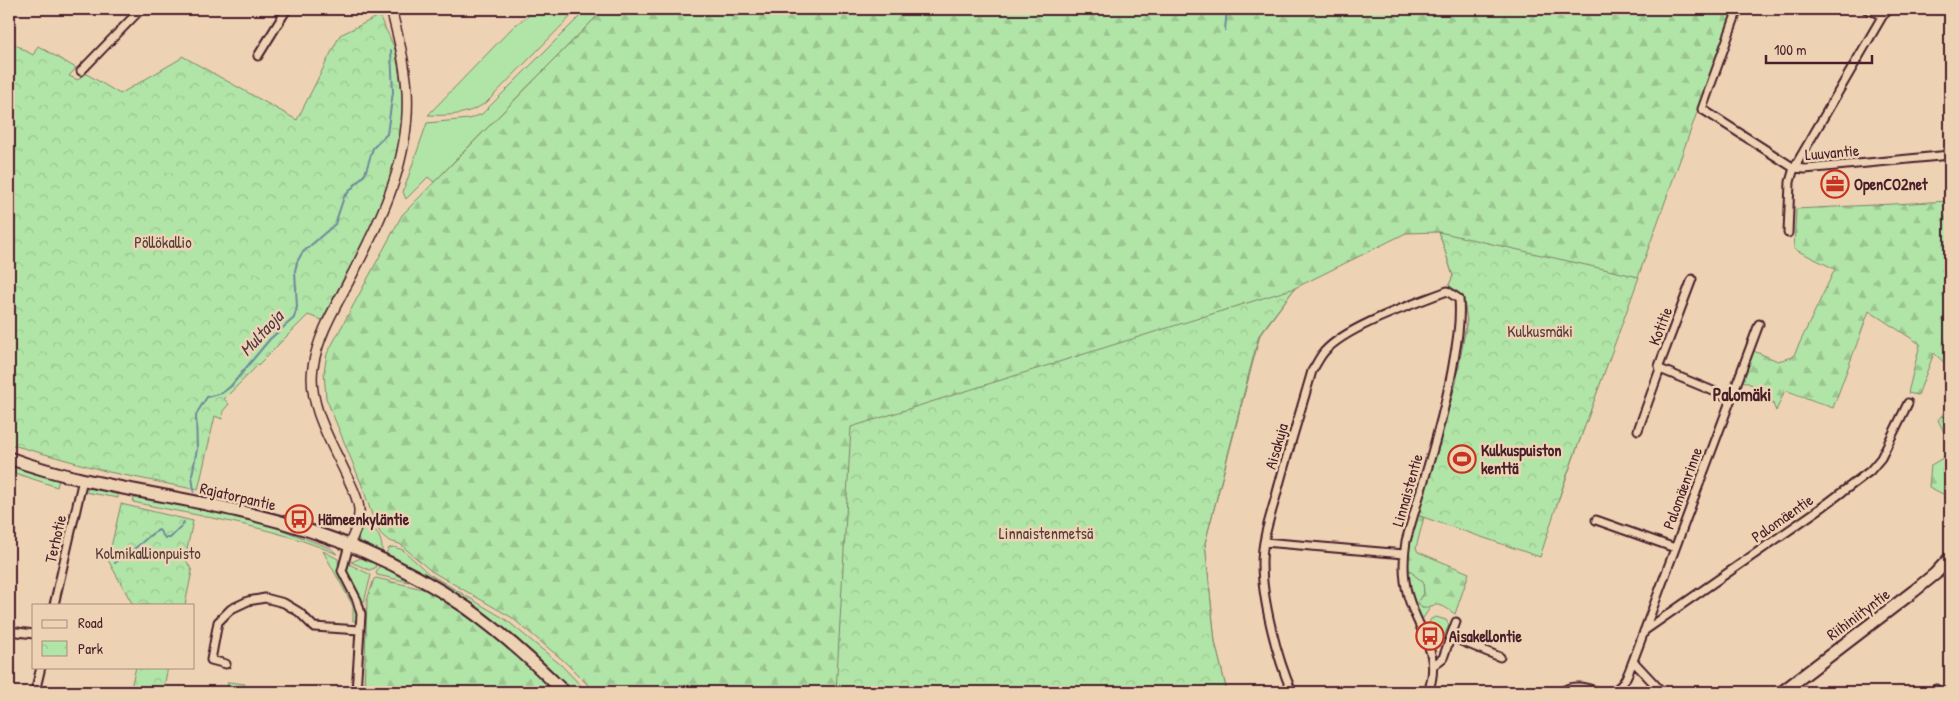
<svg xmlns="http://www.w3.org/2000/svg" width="1959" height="701" font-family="'Patrick Hand',sans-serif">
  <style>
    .grass { fill: #b1e5a7; stroke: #7e8269 }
    .forest { fill: url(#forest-firs); stroke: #7e8269 }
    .park { fill: url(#park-crowns); stroke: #7e8269 }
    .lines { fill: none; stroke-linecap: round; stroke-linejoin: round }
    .stream { stroke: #6e899b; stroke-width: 2 }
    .minor-casing { stroke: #4a1f2b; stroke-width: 11 }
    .tertiary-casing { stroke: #4a1f2b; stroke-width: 12 }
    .primary-casing { stroke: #4a1f2b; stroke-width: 15 }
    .minor { stroke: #edd3b4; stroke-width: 7 }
    .tertiary { stroke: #edd3b4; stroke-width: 9 }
    .primary { stroke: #edd3b4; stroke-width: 11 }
    .labels { text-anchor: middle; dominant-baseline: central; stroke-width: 5; stroke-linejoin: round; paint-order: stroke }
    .street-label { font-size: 16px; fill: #4a1f2b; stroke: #edd3b4 }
    .poi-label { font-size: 16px; font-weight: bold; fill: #4a1f2b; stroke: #edd3b4; text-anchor: start }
    .park-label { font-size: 16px; fill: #593d3e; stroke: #edd3b4 }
    .water-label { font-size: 18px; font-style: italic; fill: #533947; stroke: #edd3b4 }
    .neighbourhood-label { font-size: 18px; font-weight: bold; fill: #4a1f2b; stroke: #edd3b4 }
  </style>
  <defs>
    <pattern id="forest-firs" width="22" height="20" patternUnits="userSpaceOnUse" patternTransform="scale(1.25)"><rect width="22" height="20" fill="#b1e5a7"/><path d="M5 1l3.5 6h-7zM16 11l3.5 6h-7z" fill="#9ac490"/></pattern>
    <pattern id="park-crowns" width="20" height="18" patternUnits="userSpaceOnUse" patternTransform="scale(1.25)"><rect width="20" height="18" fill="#b1e5a7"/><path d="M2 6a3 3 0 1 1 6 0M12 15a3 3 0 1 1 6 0" fill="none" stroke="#9ac490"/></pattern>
  </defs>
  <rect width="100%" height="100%" fill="#edd3b4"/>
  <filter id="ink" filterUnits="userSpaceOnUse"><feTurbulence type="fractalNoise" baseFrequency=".02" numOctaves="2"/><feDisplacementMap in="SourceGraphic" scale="10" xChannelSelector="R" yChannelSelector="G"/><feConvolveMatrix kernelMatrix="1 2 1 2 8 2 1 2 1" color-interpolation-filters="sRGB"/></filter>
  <g filter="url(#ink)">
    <path class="grass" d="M538,9h40l-91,93c-19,13 -37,14 -59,13l86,-89z
      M587,9h17l-170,173 -6,-5 -22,22 -3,-7 24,-69 42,-4 13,-5z
      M9,462l50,17 -2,8 -48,-16z
      M94,488l24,7v3l-33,-6 3,-3z
      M134,498l26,2 93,19 77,29 7,6c-64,-28 -136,-37 -204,-52z
      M361,522h5c11,6 19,22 15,33l-18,-9 -5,-7z
      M394,547l9,3 26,24 76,45 56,46 26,27h-16l-43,-41 -144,-94 5,-9z
      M323,551l15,8c-1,24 20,38 19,62h-4v-15z
      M361,558l15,6 -1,4 -6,2 -18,-8z
      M349,564l22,11 -7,27h-2l-15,-27z
      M380,565l2,1 27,16 -32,-7 -1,-3z
      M1408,566l4,7 11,9 1,10 -2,16h8l-9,13 -9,-21z
      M1436,617l10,3 3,5 -10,22 -5,-3 -7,-18 4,-7z
      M228,682l17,2 -1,8h-18z"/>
    <path class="forest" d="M604,9h1130l-176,492 -115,-74 13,-44 11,-63 -4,-24 -14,-11 4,-9 -14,-44 -33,1 -111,55 -35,47 -55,208 10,99 12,50h-632l-31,-31 -53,-44 -80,-46 -31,-27 -11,-3 -8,-7 -6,-10 -12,-36 -37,-90 -2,-26 3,-18 75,-139z
      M1950,201v167l-16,-15 -16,42 -10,-2 12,-49 -51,-33 -36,97 -48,-18 -9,21 -8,-19 -27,-12 10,-30 27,11 15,-4 42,-88 -41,-20 2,-40z
      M1950,405v39l-12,-24z
      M1950,454v42l-1,1 -20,-10 2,-22z
      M1417,515l7,2 -8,31 2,4 51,21 -14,41c-6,-4 -13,-10 -20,-9 -6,1 -8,3 -13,3l-4,-6 6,-9 -1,-11c-5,-4 -12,-9 -15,-15 -5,-12 6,-39 9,-52z
      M376,578l51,12 66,44 35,29 30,29h-194l3,-92 7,-21z"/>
    <path class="park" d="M379,16c5,10 11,21 15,31 3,8 4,18 5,26 17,89 -39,171 -77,247l-14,-5 -84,84 5,5 -6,7 -1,8 -7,-3 -17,74 -89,-18 -100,-28v-403l24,14 5,-9 38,22 -7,8 9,4 7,-7 35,21 60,-35 2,-3 115,64 43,-85z
      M1439,232l200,45 -77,212 -22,68 -123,-42 39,-132 11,-63 -4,-24 -14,-11 4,-9z
      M1295,288l-36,47 -54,208 10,99 12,50h-391l15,-265z
      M121,504l72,17 -8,37 7,13 -7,34h-52l-25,-45z
      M136,667h32l-5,25h-33z"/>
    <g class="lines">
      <path class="stream" d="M1225,30l2,-21
        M194,492l-2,-17 5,-26 -1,-33 2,-5 9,-14 15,-4 8,-6 40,-48 24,-21 3,-11 -2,-36 2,-9 5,-9 33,-29 9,-27 21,-23 8,-26 14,-14 6,-42 -2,-42
        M115,563c7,-7 16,-11 24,-18 6,-5 12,-12 20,-15l6,8h5l11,-11 3,-5"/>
      <g class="minor-casing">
        <path id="minor" d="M1738,9l-36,100 92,59 11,1 145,-14
          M1866,9l17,6
          M258,56l29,-47
          M81,71l60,-62
          M1788,233l2,-51 4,-14 89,-153 7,-6
          M1692,279l-33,87 1,3 70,29
          M1638,430l22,-61
          M1596,520l79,28
          M1264,542l140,12
          M349,545l-7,26 15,29 4,14 -5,78
          M54,605l29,-126
          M9,631l25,3
          M1644,631l177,-123 49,-37 11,-13 27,-55
          M1451,637l49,20
          M1633,661l29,31
          M226,664l-15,-4 7,-38 13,-13 17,-8 17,-3 19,5 15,9 15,15 45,3
          M1434,665l9,-7 13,-36
          M35,692l6,-25
          M1292,692c-15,-34 -30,-92 -30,-129 0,-23 8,-45 14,-67 11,-42 24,-83 36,-125 4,-6 7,-13 12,-19 23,-26 90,-48 123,-61l12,8c2,24 -3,49 -7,72 -11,58 -30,114 -46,170 -3,19 -3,37 2,55 10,35 35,57 20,96
          M1562,692c11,-9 25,-4 37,0
          M1610,692c14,-4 18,-18 23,-31l126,-337
          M1932,692l4,-3"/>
      </g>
      <g class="tertiary-casing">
        <path id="tertiary" d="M349,545c5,-11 11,-23 10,-36 -1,-12 -8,-24 -13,-35 -15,-32 -39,-71 -33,-107 5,-34 25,-64 40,-94 30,-57 58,-116 54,-183 -2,-28 -9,-54 -16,-81"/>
      </g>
      <g class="primary-casing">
        <path id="primary" d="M9,458c73,27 153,35 229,53 80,18 161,50 229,97 35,25 67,54 97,84
          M1782,692l132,-101 21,-17 15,-16"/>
      </g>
      <use href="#minor" class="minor"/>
      <use href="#tertiary" class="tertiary"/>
      <use href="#primary" class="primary"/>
    </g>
  </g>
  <defs>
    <g id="office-ring" transform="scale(1.4375)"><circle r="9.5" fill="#edd3b4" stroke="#c8321e" stroke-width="1.5"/><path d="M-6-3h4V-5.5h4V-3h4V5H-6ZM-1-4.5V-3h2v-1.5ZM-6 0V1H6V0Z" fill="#c8321e"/></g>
    <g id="stadium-ring" transform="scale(1.4375)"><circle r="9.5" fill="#edd3b4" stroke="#c8321e" stroke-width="1.5"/><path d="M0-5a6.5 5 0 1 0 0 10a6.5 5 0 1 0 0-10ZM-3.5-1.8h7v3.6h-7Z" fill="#c8321e"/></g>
    <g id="bus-ring" transform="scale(1.4375)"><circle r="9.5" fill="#edd3b4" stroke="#c8321e" stroke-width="1.5"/><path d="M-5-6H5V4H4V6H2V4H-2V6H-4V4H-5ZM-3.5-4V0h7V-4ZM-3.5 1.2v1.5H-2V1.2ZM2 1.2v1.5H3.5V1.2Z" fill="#c8321e"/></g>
  </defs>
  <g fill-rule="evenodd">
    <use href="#office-ring" x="1835" y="184"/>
    <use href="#stadium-ring" x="1462" y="459"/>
    <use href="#bus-ring" x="299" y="519"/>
    <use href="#bus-ring" x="1430" y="636"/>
  </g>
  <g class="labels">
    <g class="street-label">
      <text transform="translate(1832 152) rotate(-5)">Luuvantie</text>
      <text transform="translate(1660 326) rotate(-69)">Kotitie</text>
      <text transform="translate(1276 446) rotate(-74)">Aisakuja</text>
      <text transform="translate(1682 488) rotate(-70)">Palomäenrinne</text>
      <text transform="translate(1407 490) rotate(-74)">Linnaistentie</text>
      <text transform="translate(238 496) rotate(13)">Rajatorpantie</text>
      <text transform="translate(1782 518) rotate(-35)">Palomäentie</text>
      <text transform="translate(55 539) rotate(-77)">Terhotie</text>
      <text transform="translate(1858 614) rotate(-37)">Riihiniityntie</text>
    </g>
    <g class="poi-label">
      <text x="1854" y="184">OpenCO2net</text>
      <text x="1481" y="450">Kulkuspuiston<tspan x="1481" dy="18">kenttä</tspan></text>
      <text x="318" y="519">Hämeenkyläntie</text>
      <text x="1449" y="636">Aisakellontie</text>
    </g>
    <g class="park-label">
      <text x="163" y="242">Pöllökallio</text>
      <text x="1540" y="331">Kulkusmäki</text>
      <text x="1046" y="533">Linnaistenmetsä</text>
      <text x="148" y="553">Kolmikallionpuisto</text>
    </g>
    <g class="water-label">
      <text transform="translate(261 333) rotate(-47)">Multaoja</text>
    </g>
    <g class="neighbourhood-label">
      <text x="1742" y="394">Palomäki</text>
    </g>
  </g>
  <rect width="1959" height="701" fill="none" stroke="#edd3b4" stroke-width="30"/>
  <rect x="15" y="15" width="1929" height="671" fill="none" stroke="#4a1f2b" stroke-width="2" filter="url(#ink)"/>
  <rect x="32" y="604" width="162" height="65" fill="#edd3b4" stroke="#ac8b7d"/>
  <rect x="42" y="620" width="25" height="8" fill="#edd3b4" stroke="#ac8b7d"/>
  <text x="78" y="628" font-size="15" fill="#4a1f2b">Road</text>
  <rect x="42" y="641" width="25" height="15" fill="url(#park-crowns)" stroke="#ac8b7d"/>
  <text x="78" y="654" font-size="15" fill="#4a1f2b">Park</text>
  <path d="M1766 55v8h106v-8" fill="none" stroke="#4a1f2b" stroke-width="2.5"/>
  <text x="1774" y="55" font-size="15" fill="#4a1f2b" stroke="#edd3b4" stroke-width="4" paint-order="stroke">100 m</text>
</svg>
